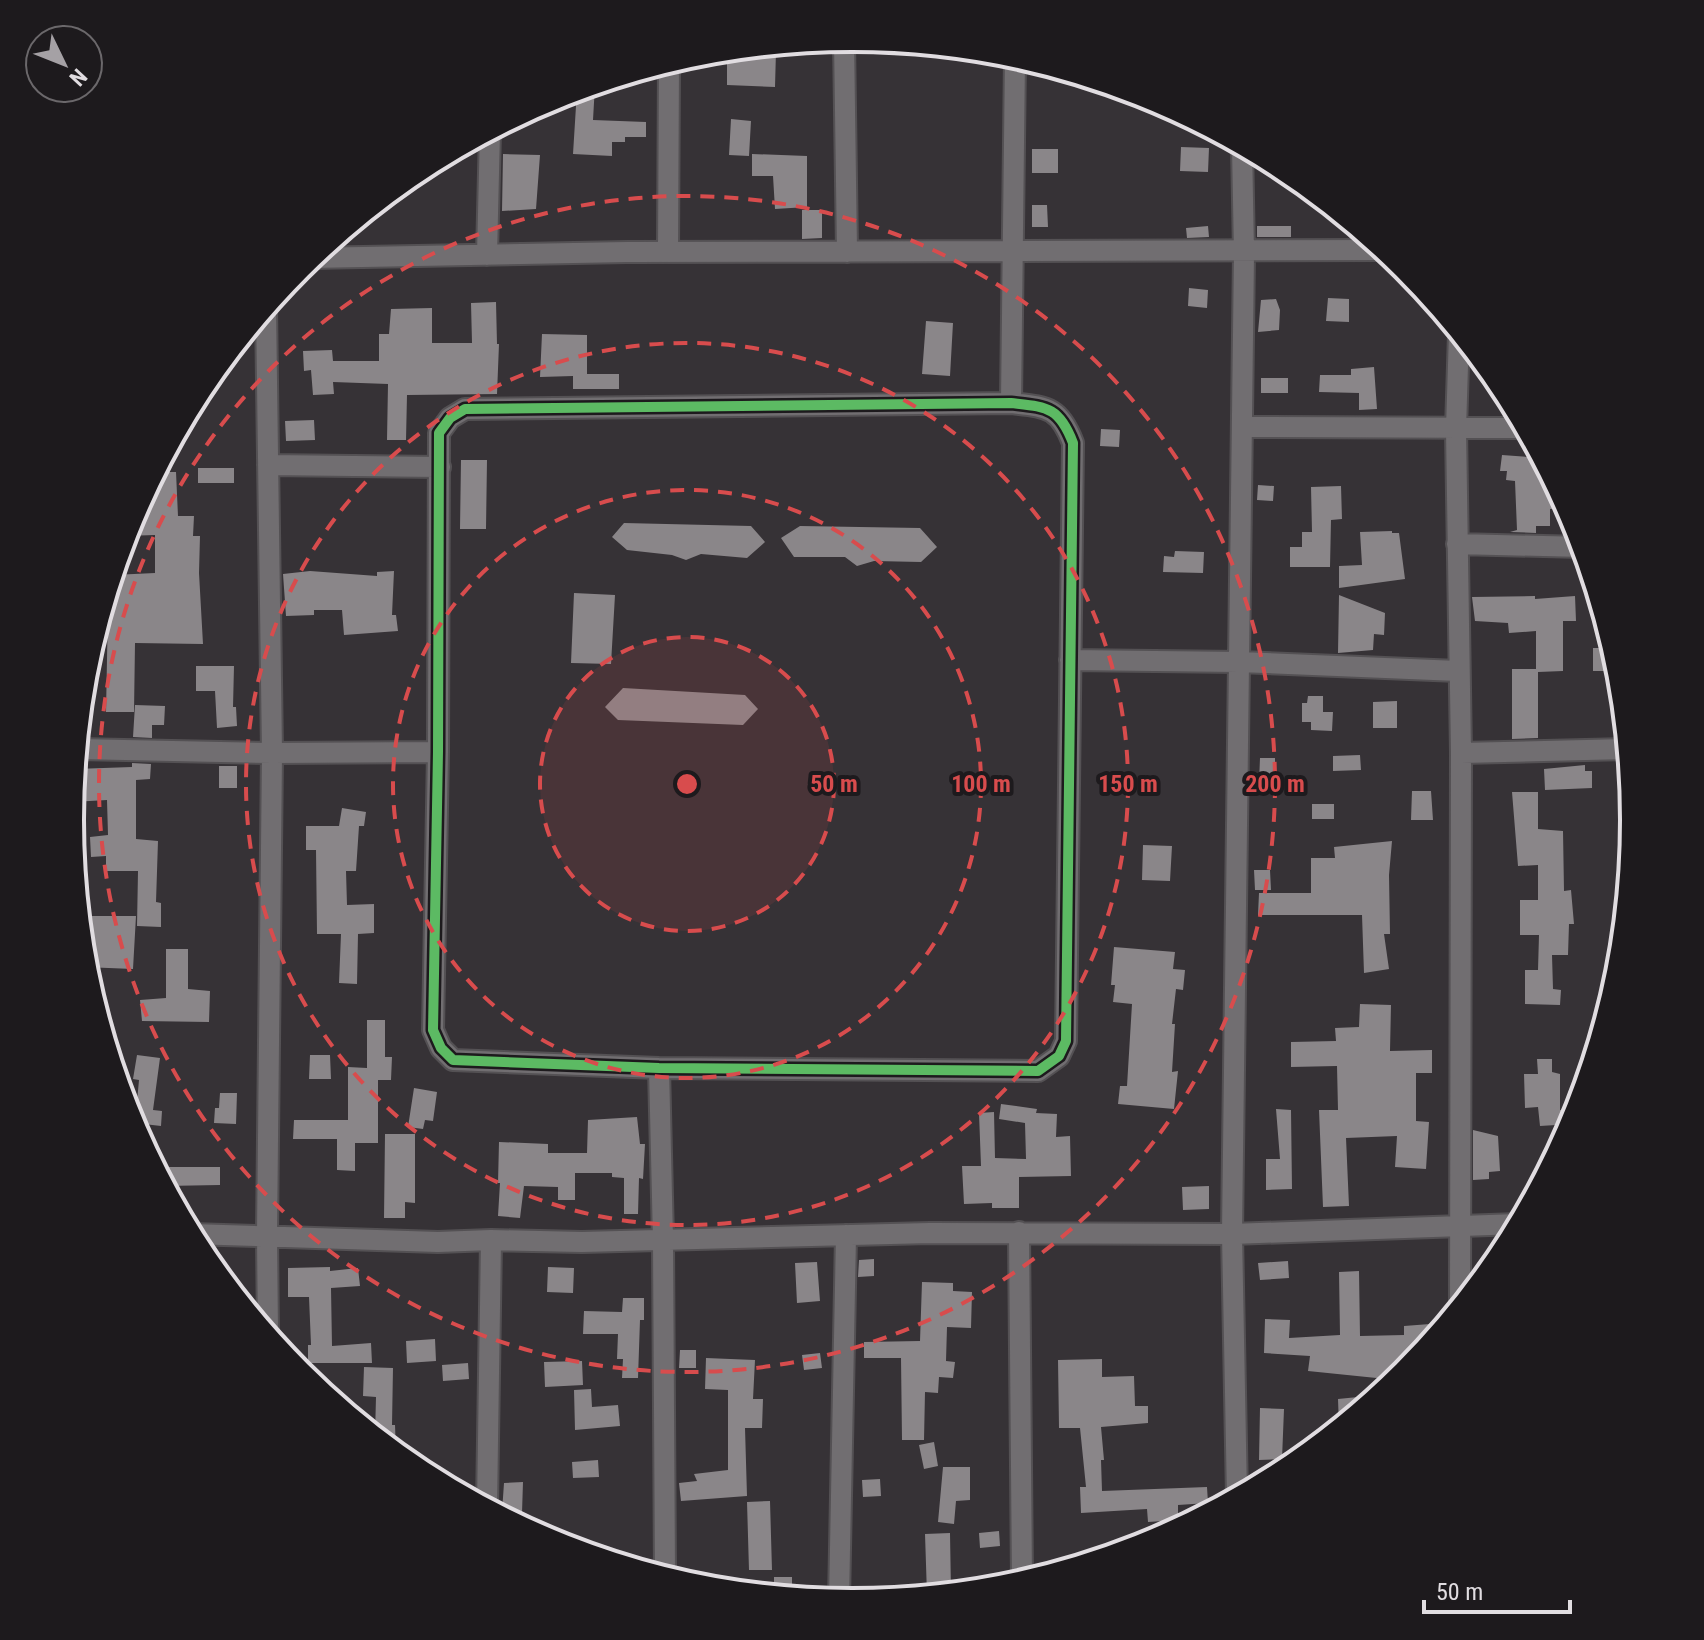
<svg xmlns="http://www.w3.org/2000/svg" width="1704" height="1640" font-family="'Roboto Condensed',sans-serif">
  <style>
    .building { fill: #8a8689 }
    .lines { fill: none; stroke-linecap: round; stroke-linejoin: round }
    .street-casing { stroke: #545154; stroke-width: 24 }
    .street { stroke: #716e71; stroke-width: 20 }
    .cycleway-casing { stroke: #1d1a1d; stroke-width: 15 }
    .cycleway { stroke: #5cba63; stroke-width: 10 }
    .ring { fill: none; stroke: #d84c4d; stroke-width: 4; stroke-dasharray: 14 10 }
    .rim { fill: none; stroke: #e1dde1; stroke-width: 4 }
    .centre { fill: #d84c4d; stroke: #1d1a1d; stroke-width: 4 }
    .ring-label { font-size: 24px; text-anchor: middle; font-weight: bold; fill: #d84c4d; stroke: #1d1a1d; stroke-width: 8; stroke-linejoin: round; paint-order: stroke }
  </style>
  <rect width="100%" height="100%" fill="#363236"/>
  <path class="building" d="M748,48l28,3 -1,36 -48,-2v-35z
    M595,85l-2,35 53,2v15h-21v5h-13v14l-39,-2 4,-64z
    M731,119l20,2 -2,35 -20,-1z
    M1181,147l28,1 -1,24 -28,-1z
    M1032,149h26v24h-26z
    M503,154l37,1 -4,54 -34,2z
    M752,154l55,2v51l-32,2 -2,-33h-21z
    M1032,205h15l1,22h-16z
    M802,210h20v28l-20,1z
    M1208,226l1,11 -22,1 -1,-10z
    M1257,226h34v11h-34z
    M1189,288l19,2 -1,18 -19,-2z
    M1328,298l21,1v23l-23,-1z
    M1276,299l4,11 -1,20 -21,2 3,-32z
    M496,302l1,42h2l-2,50 -90,1 -1,45h-19l1,-56 -55,-2 1,12 -21,1 -2,-25 -7,1 -1,-20 29,-1 1,11h46v-27h10l2,-25 41,-1v35h40l-1,-40z
    M926,321l27,2 -3,53 -28,-2z
    M542,334l45,1v39h32v15h-46v-13l-33,1z
    M1374,367l3,42 -18,1v-17l-40,-1 1,-17h31v-6z
    M1261,378h27v15h-27z
    M314,420l1,20 -29,1 -1,-20z
    M1101,429l19,1 -1,17 -19,-1z
    M1502,455l39,3 27,50 -18,1v17h-14v7l-26,-1 7,-2 -2,-49 -9,-1 1,-9h-7z
    M461,460h26l-1,69h-26z
    M198,468h36v15h-36z
    M156,472h20l2,44h16l-1,20h7l-1,37 4,71 -68,-1 -1,69h-28l2,-106h-4l9,-31 42,-2v-38l-30,1 5,-16z
    M1258,485l16,1 -1,15 -16,-1z
    M1341,486l1,33 -11,1 -1,47h-40v-20h12v-15h10l-1,-45z
    M624,523l127,3 14,16 -18,16 -46,-4 -15,6 -14,-5 -45,-5 -15,-13z
    M800,526l120,2 17,19 -16,15 -47,-1 -17,5 -12,-9h-51l-13,-19z
    M1392,531v2h7l6,46 -66,9v-22l23,-1 -2,-33z
    M1175,551l29,1 -1,21 -40,-1 1,-16 10,1z
    M310,571l67,5v-4l17,-1 -2,44h4l2,16 -54,4 -2,-25h-28v5l-28,1 -3,-42z
    M574,593l41,2 -4,69 -40,-1z
    M1339,595l46,18 -1,22 -10,-1 -1,16 -35,3z
    M1535,596v3l40,-3 1,25h-13v50l-25,1v66l-26,1v-70h24v-38l-27,2 -1,-10 -33,-2 -3,-24z
    M1593,648h17v23h-17z
    M196,666h38l-1,41h3l1,19 -20,2 -2,-37h-19z
    M623,688l122,7 13,14 -15,16 -125,-5 -13,-13z
    M1308,696h15v16h10l-1,19 -21,-1v-8h-9v-19h5z
    M1397,701v27h-24v-26z
    M135,705l30,1 -1,19h-12v13l-19,-1z
    M1360,755l1,15 -28,1v-15z
    M1260,758h15v25h-16z
    M132,763l19,1 -1,15 -14,1v59l22,2 -2,61 5,1v24l-24,-1 1,-55h-32v-15l-15,1 -1,-20 18,-2 -1,-35 -35,2 3,-33 57,-2z
    M1585,765v6h7v17l-47,2 -1,-21z
    M219,766h18v22h-18z
    M1412,791h19l2,29h-22z
    M1512,792h26v37l25,2 1,60 7,-1 3,34h-5l-1,31h-16l1,34 8,1 -1,15 -35,-1v-34h13l1,-35h-19v-35h18v-35l-20,1z
    M1312,804h22v15h-22z
    M342,808l24,4 -2,14h-5l-3,45h-10l1,34 27,-1v29l-16,1 -1,50 -18,-1 2,-49h-24l-1,-84h-10v-24h33z
    M1392,841l-3,34 1,59h-6l5,35 -25,4 -2,-58h-104l1,-22h52v-35h24l-1,-11z
    M1143,845l29,1 -2,35 -28,-1z
    M1254,870h16l1,20h-16z
    M86,916h50l-3,53 -49,-2 -2,-22h3z
    M1114,947l61,5 -2,17 12,1 -2,20 -7,-1 -4,35h3l-3,48 6,-1 -4,38 -56,-5 2,-18h7l5,-82 -19,-2 2,-17h-4z
    M166,949h22v40l22,2 -1,31 -67,-1 -2,-21 26,-2z
    M1360,1004l31,1 -1,46 42,-1v23h-16v48l13,1 -3,47 -31,-2 2,-31 -51,2 3,68 -26,1 -4,-97h19l-1,-44 -46,1v-25l45,-1 -1,-13 24,-1z
    M367,1020h18v37h7l-1,23h-13v63h-23v28l-18,-1v-31h-44l1,-19h54v-53l19,1z
    M137,1055l23,3 -7,52 9,1 -1,15 -26,-3 4,-43 -6,-1z
    M310,1055h20l1,24h-22z
    M1537,1059h15v13l8,2v36l11,-1 1,15 -32,2 -2,-19 -13,1 -1,-34h14z
    M414,1088l23,4 -4,29 -8,-1 -2,9 -15,-2z
    M220,1093h17l-1,31 -22,-1 1,-15h4z
    M1001,1104l36,5 -1,4 21,1 -1,23 14,-1 1,40 -52,1v31h-27v-5l-28,1 -2,-38h19l-2,-53 15,-1 1,46 31,1 -1,-36 -26,-4z
    M1276,1109l15,1 1,79 -26,1v-31h14z
    M637,1117l3,27h5l-2,35 -4,-1 -1,36h-14v-36l-12,-1v-4h-37v27h-17v-13l-34,-1 -4,32 -22,-2 2,-33h-2l1,-41 49,2v9h39l1,-33z
    M1473,1130l25,6 2,35 -11,1v7l-16,1z
    M385,1134h30v69l-10,-1v16h-21z
    M155,1167h65v18l-55,1z
    M1209,1186v23l-26,1 -1,-23z
    M874,1259v17l-16,1 1,-17z
    M1288,1261l1,17 -29,2 -2,-17z
    M817,1262l3,39 -23,2 -2,-40z
    M330,1267v4l28,-3 2,18 -29,2 1,58 39,-3 1,20h-64v-18h3l-2,-48h-21v-29z
    M548,1267l26,1 -1,25 -26,-1z
    M1359,1271l1,65 44,-1v-9l26,-2 1,17 -26,32 -9,7 -88,-9 2,-15 -46,-3 1,-34 25,1 -1,18 51,-3 -1,-63z
    M922,1282l31,1v8l19,1 -1,36 -24,-1 -1,34 9,1 -2,16 -14,-1 -1,16 -13,-1 -1,48h-22l-1,-82h-37v-16l56,-1z
    M623,1298h21v22h-4l-2,58h-16l1,-19h-6l1,-25h-35l1,-23 38,1z
    M435,1339l1,22 -29,2 -1,-22z
    M680,1350h16v18h-17z
    M820,1353l2,15 -18,2 -2,-15z
    M706,1358l49,2 -2,39h10l-1,29h-17l2,68 -66,5 -2,-18 18,-2 -3,-7 34,-4v-80l-23,-1z
    M1102,1359v18l32,-1 1,30h13v17l-47,4 3,33h-3l1,31 105,-4 1,16 -30,2v15l-30,2 -1,-13 -66,4 -1,-26h6l-6,-59h-21l-1,-68z
    M582,1361l1,24 -38,2 -1,-25z
    M468,1363l1,16 -26,2 -1,-16z
    M364,1367l29,1 -1,57h3l1,27 -21,-17 1,-38 -13,-1z
    M591,1389l1,18 26,-2 2,21 -45,4 -1,-40z
    M1378,1395l-17,14 -22,18 -1,-28z
    M1260,1408l24,1 -2,50 -23,1z
    M934,1442l4,24 -14,3 -5,-24z
    M598,1460l1,17 -26,1 -1,-16z
    M943,1467h27v33l-14,1 -2,23 -16,-2z
    M880,1479l1,17 -18,1 -1,-17z
    M523,1482l-1,31 -20,-1 2,-29z
    M770,1501l2,69h-23l-2,-68z
    M999,1531l1,15 -20,2 -1,-15z
    M950,1533l1,59 -24,3 -2,-61z
    M774,1577h18v19l-18,-2z"/>
  <g class="lines">
    <g class="street-casing">
      <path id="street" d="M844,39l3,213
        M668,252l1,-190
        M487,255l3,-124
        M309,258l318,-6 758,-2
        M266,307l6,446 -5,482 1,100
        M1459,333l-3,96 5,324 -1,553
        M1011,403c35,4 48,3 62,40l-7,598 -7,15 -21,15 -379,-3 -206,-8 -12,-12 -8,-18 5,-278 1,-319 11,-15 15,-9z
        M1011,403l4,-347
        M1242,427l283,1
        M268,465l172,2
        M1457,544l126,3
        M1070,660l169,2 219,9
        M77,749l195,4 166,-1
        M1461,753l166,-4
        M1630,779l1,75
        M659,1068l4,172 2,337
        M1019,1232l3,350
        M191,1234l247,8 53,-2 91,2 348,-9 302,1 286,-10
        M1237,1497l-5,-263 12,-981 -2,-107
        M487,1507l4,-267
        M839,1601l7,-366"/>
    </g>
    <use href="#street" class="street"/>
    <g class="cycleway-casing">
      <path id="cycleway" d="M1011,403c35,4 48,3 62,40l-7,598 -7,15 -21,15 -379,-3 -206,-8 -12,-12 -8,-18 5,-278 1,-319 11,-15 15,-9z"/>
    </g>
    <use href="#cycleway" class="cycleway"/>
  </g>
  <circle cx="687" cy="784" r="147" fill="#d84c4d" fill-opacity=".12"/>
  <g class="ring">
    <circle cx="687" cy="784" r="147"/>
    <circle cx="687" cy="784" r="294"/>
    <circle cx="687" cy="784" r="441"/>
    <circle cx="687" cy="784" r="588"/>
  </g>
  <path d="M0 0H1704V1640H0ZM84 820a768 768 0 1 1 1536 0a768 768 0 1 1-1536 0Z" fill="#1d1a1d" fill-rule="evenodd"/>
  <path class="rim" d="M84 820a768 768 0 1 1 1536 0a768 768 0 1 1-1536 0Z"/>
  <circle cx="687" cy="784" r="12" class="centre"/>
  <g class="ring-label">
    <text x="834" y="792">50 m</text>
    <text x="981" y="792">100 m</text>
    <text x="1128" y="792">150 m</text>
    <text x="1275" y="792">200 m</text>
  </g>
  <g transform="translate(64 64) rotate(133)"><circle r="38" fill="#1d1a1d" stroke="#6b686b" stroke-width="2"/>
  <path d="M0-6L14 30L0 20L-14 30Z" fill="#a5a1a5"/>
  <text y="-12" font-size="22" font-weight="bold" text-anchor="middle" fill="#e1dde1">N</text>
  </g>
  <path d="M1424 1600v12h146v-12" fill="none" stroke="#e1dde1" stroke-width="4"/>
  <text x="1436" y="1600" font-size="24" fill="#e1dde1" stroke="#1d1a1d" stroke-width="6" paint-order="stroke">50 m</text>
</svg>
